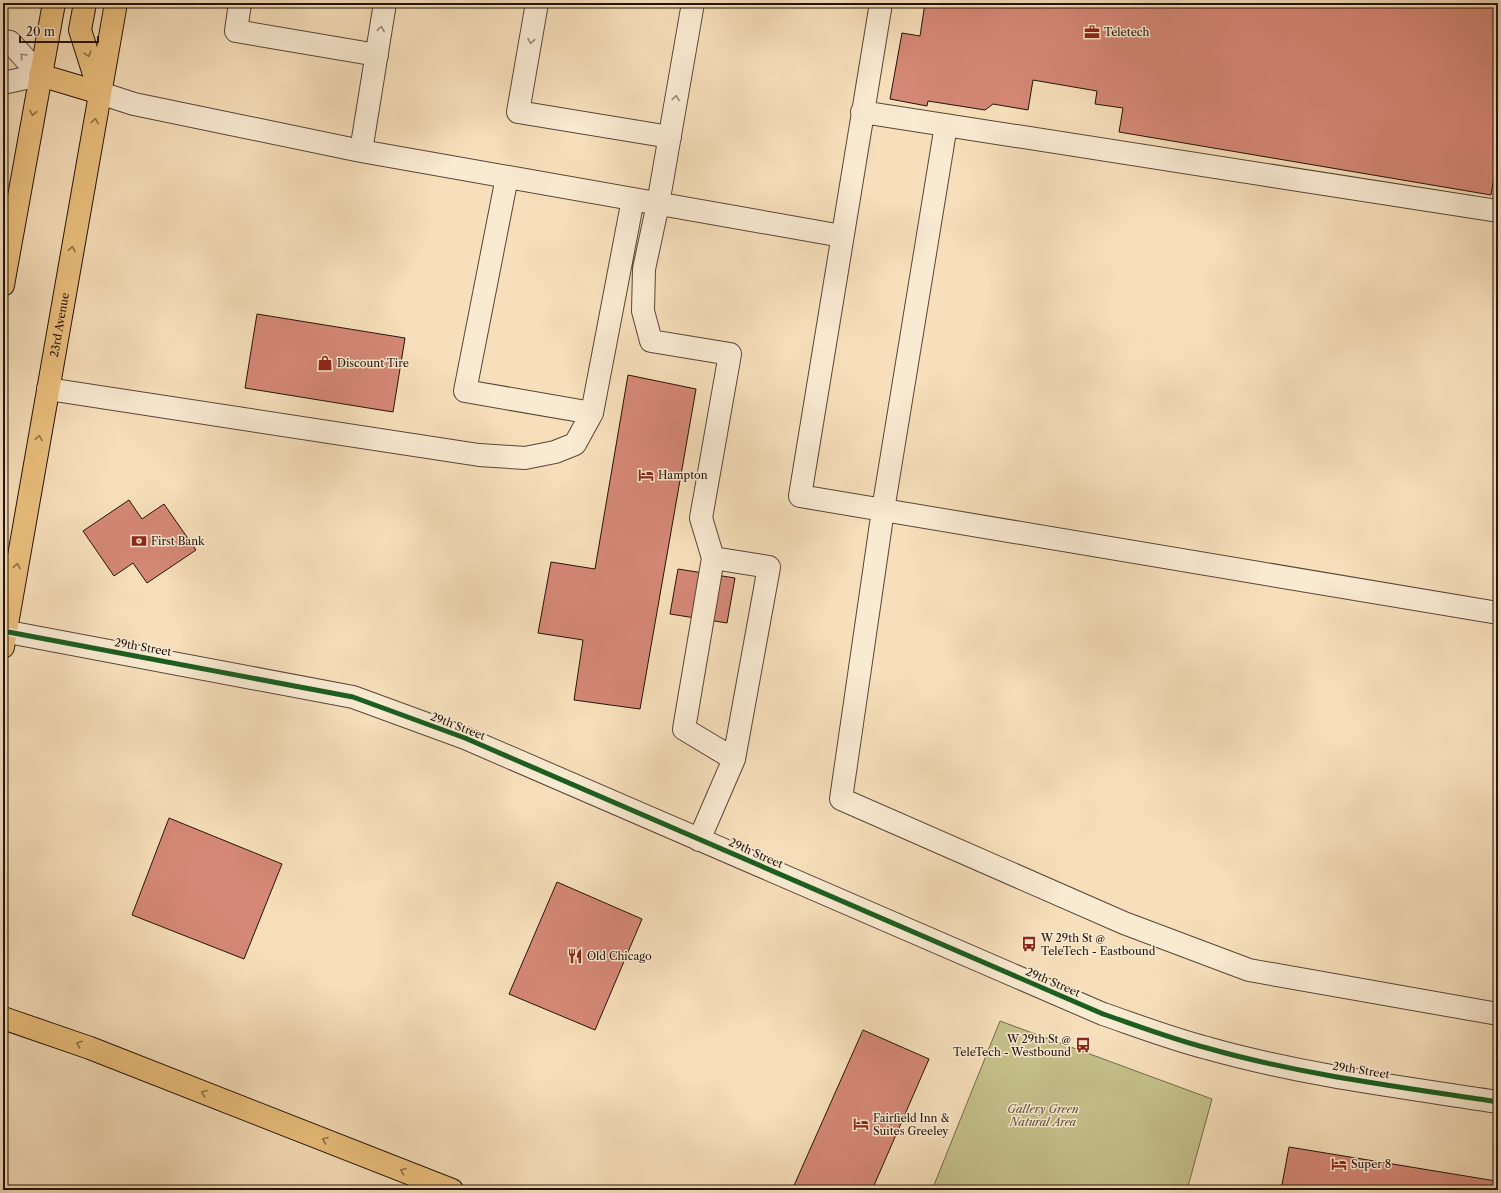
<svg xmlns="http://www.w3.org/2000/svg" width="1501" height="1193" font-family="'Libre Caslon Text',serif">
  <style>
    .green { fill: #c4c08a; stroke: #746a4a }
    .building { fill: #d58877; stroke: #23130b }
    .lines { fill: none; stroke-linecap: round; stroke-linejoin: round }
    .minor-casing { stroke: #584637; stroke-width: 24 }
    .major-casing { stroke: #23130b; stroke-width: 24 }
    .highway-casing { stroke: #23130b; stroke-width: 24 }
    .minor { stroke: #f9ead2; stroke-width: 22 }
    .major { stroke: #ebc07d; stroke-width: 22 }
    .highway { stroke: #ebc07d; stroke-width: 22 }
    .cycleway-casing { stroke: #f9ead2; stroke-width: 8 }
    .cycleway { stroke: #1b5e20; stroke-width: 5 }
    .oneway { stroke: #998978 }
    .oneway2 { stroke: #91724a }
    .labels { text-anchor: middle; dominant-baseline: central; stroke-width: 3; stroke-linejoin: round; paint-order: stroke }
    .poi-label { font-size: 11px; fill: #23130b; stroke: #f9ead2; text-anchor: start }
    .street-label { font-size: 11px; fill: #23130b; stroke: #f9ead2 }
    .park-label { font-size: 11px; font-style: italic; fill: #5b5037; stroke: #f9ead2 }
  </style>
  <rect width="100%" height="100%" fill="#f6dfba"/>
  <filter id="stains"><feTurbulence type="fractalNoise" baseFrequency=".005" numOctaves="4"/><feColorMatrix values="0 0 0 0 .2 0 0 0 0 .09 0 0 0 0 .02 0 0 0 .5 -.17"/></filter>
  <radialGradient id="worn" r=".72"><stop offset=".6" stop-color="#630" stop-opacity="0"/><stop offset="1" stop-color="#630" stop-opacity=".3"/></radialGradient>
  <path class="green" d="M1000,1021l212,78 -25,91h-255z"/>
  <path class="building" d="M925,3h573v169h-3l-4,23 -372,-63 4,-24 -28,-4 2,-13 -64,-11 -5,30 -35,-6 -8,6 -57,-9 -1,5 -37,-7 12,-66 18,3z
    M257,314l148,24 -12,74 -148,-24z
    M628,375l68,14 -56,320 -66,-9 9,-60 -45,-7 13,-71 44,7z
    M129,500l13,19 22,-15 32,46 -49,33 -14,-20 -19,13 -31,-45z
    M678,569l57,9 -8,45 -57,-9z
    M169,818l113,46 -38,95 -112,-44z
    M557,882l85,37 -47,111 -86,-36z
    M863,1030l66,29 -57,131h-80z
    M1289,1147l207,34 -1,9h-214z"/>
  <g class="lines">
    <g class="minor-casing">
      <path id="minor" d="M240,3l-4,28 141,24
        M537,3l-19,109 152,25
        M693,3l-35,201 -14,65 -1,42 8,30 79,13 -29,164 12,40 56,9 -35,192 -35,81
        M881,3l-81,493 698,117
        M3,41l7,1 30,33 -37,8
        M100,93l34,11 227,47 481,85
        M862,112l636,99
        M946,125l-63,385 -42,289 283,124 125,47 249,44
        M361,151l24,-148
        M507,177l-42,214 127,22
        M48,389l431,66 46,3 30,-6 20,-8 17,-31 41,-214
        M713,558l-29,171 50,30
        M3,631l350,66 112,41 638,276c35,12 69,25 104,34 95,27 194,39 291,54"/>
    </g>
    <g class="major-casing">
      <g id="major">
        <path d="M85,3l-5,27 19,60"/>
        <path d="M40,75l60,18"/>
        <path d="M3,285l51,-282"/>
        <path id="s1" d="M3,647l113,-644"/>
      </g>
    </g>
    <g class="highway-casing">
      <path id="highway" d="M3,1018l87,30 362,142"/>
    </g>
    <use href="#minor" class="minor"/>
    <use href="#major" class="major"/>
    <use href="#highway" class="highway"/>
    <g class="cycleway-casing">
      <path id="cycleway" d="M3,631l350,66 112,41 638,276c35,12 69,25 104,34 95,27 194,39 291,54"/>
    </g>
    <use href="#cycleway" class="cycleway"/>
  </g>
  <defs><path id="oneway-chevron" d="M-2-3.5L2.5 0L-2 3.5" fill="none" stroke-width="1.6" stroke-linecap="round" stroke-linejoin="round"/></defs>
  <g class="oneway">
    <use href="#oneway-chevron" transform="translate(381 29) rotate(-81)"/>
    <use href="#oneway-chevron" transform="translate(531 41) rotate(100)"/>
    <use href="#oneway-chevron" transform="translate(23 56) rotate(-133)"/>
    <use href="#oneway-chevron" transform="translate(676 98) rotate(-80)"/>
  </g>
  <g class="oneway2">
    <use href="#oneway-chevron" transform="translate(88 54) rotate(72)"/>
    <use href="#oneway-chevron" transform="translate(33 113) rotate(101)"/>
    <use href="#oneway-chevron" transform="translate(95 121) rotate(-80)"/>
    <use href="#oneway-chevron" transform="translate(72 249) rotate(-80)"/>
    <use href="#oneway-chevron" transform="translate(39 438) rotate(-80)"/>
    <use href="#oneway-chevron" transform="translate(17 566) rotate(-80)"/>
    <use href="#oneway-chevron" transform="translate(79 1044) rotate(-161)"/>
    <use href="#oneway-chevron" transform="translate(204 1093) rotate(-159)"/>
    <use href="#oneway-chevron" transform="translate(325 1140) rotate(-159)"/>
    <use href="#oneway-chevron" transform="translate(403 1171) rotate(-159)"/>
  </g>
  <defs>
    <g id="office-bare" transform="scale(1.2)"><path d="M-6-3h4V-5.5h4V-3h4V5H-6ZM-1-4.5V-3h2v-1.5ZM-6 0V1H6V0Z" fill="#8f2418" stroke="#f9ead2" stroke-width="2.5" paint-order="stroke"/></g>
    <g id="shop-bare" transform="scale(1.2)"><path d="M-5-2.5h2.3a2.7 3.5 0 0 1 5.4 0H5L5.5 6h-11ZM-1.5-2.5h3a1.5 2.3 0 0 0-3 0Z" fill="#8f2418" stroke="#f9ead2" stroke-width="2.5" paint-order="stroke"/></g>
    <g id="hotel-bare" transform="scale(1.2)"><path d="M-6-4.5h1.5V1H6V5H4.5V3h-9V5H-6ZM-4 0a1.8 1.8 0 1 1 3.6 0ZM.5 0V-2.5h3Q6-2.5 6 0Z" fill="#8f2418" stroke="#f9ead2" stroke-width="2.5" paint-order="stroke"/></g>
    <g id="bank-bare" transform="scale(1.2)"><path d="M-6-4H6V4H-6ZM0-2.3a2.3 2.3 0 1 0 0 4.6a2.3 2.3 0 1 0 0-4.6Z" fill="#8f2418" stroke="#f9ead2" stroke-width="2.5" paint-order="stroke"/></g>
    <g id="bus-bare" transform="scale(1.2)"><path d="M-5-6H5V4H4V6H2V4H-2V6H-4V4H-5ZM-3.5-4V0h7V-4ZM-3.5 1.2v1.5H-2V1.2ZM2 1.2v1.5H3.5V1.2Z" fill="#8f2418" stroke="#f9ead2" stroke-width="2.5" paint-order="stroke"/></g>
    <g id="restaurant-bare" transform="scale(1.2)"><path d="M-5-6h1v4h1v-4h1v4h1v-4h1v5L-1.5 .5V6h-2V.5L-5-1ZM5-6V6H3V1.5H1.5Q1.5-4 5-6Z" fill="#8f2418" stroke="#f9ead2" stroke-width="2.5" paint-order="stroke"/></g>
  </defs>
  <g fill-rule="evenodd">
    <use href="#office-bare" x="1092" y="32"/>
    <use href="#shop-bare" x="325" y="363"/>
    <use href="#hotel-bare" x="646" y="475"/>
    <use href="#bank-bare" x="139" y="541"/>
    <use href="#bus-bare" x="1029" y="944"/>
    <use href="#restaurant-bare" x="575" y="956"/>
    <use href="#bus-bare" x="1083" y="1045"/>
    <use href="#hotel-bare" x="861" y="1124"/>
    <use href="#hotel-bare" x="1339" y="1164"/>
  </g>
  <g class="labels">
    <g class="poi-label">
      <text x="1104" y="32">Teletech</text>
      <text x="337" y="363">Discount Tire</text>
      <text x="658" y="475">Hampton</text>
      <text x="151" y="541">First Bank</text>
      <text x="1041" y="938">W 29th St @<tspan x="1041" dy="13">TeleTech - Eastbound</tspan></text>
      <text x="587" y="956">Old Chicago</text>
      <text x="1071" y="1039" text-anchor="end">W 29th St @<tspan x="1071" dy="13">TeleTech - Westbound</tspan></text>
      <text x="873" y="1118">Fairfield Inn &amp;<tspan x="873" dy="13">Suites Greeley</tspan></text>
      <text x="1351" y="1164">Super 8</text>
    </g>
    <g class="street-label">
      <text stroke="none"><textPath href="#s1" startOffset="327">23rd Avenue</textPath></text>
      <text transform="translate(143 647) rotate(10)">29th Street</text>
      <text transform="translate(458 726) rotate(21)">29th Street</text>
      <text transform="translate(756 853) rotate(24)">29th Street</text>
      <text transform="translate(1053 982) rotate(23)">29th Street</text>
      <text transform="translate(1361 1070) rotate(9)">29th Street</text>
    </g>
    <g class="park-label">
      <text x="1043" y="1109">Gallery Green<tspan x="1043" dy="13">Natural Area</tspan></text>
    </g>
  </g>
  <rect width="1501" height="1193" fill="none" stroke="#f6dfba" stroke-width="16"/>
  <rect x="4" y="4" width="1493" height="1185" fill="none" stroke="#23130b" stroke-width="2"/>
  <rect x="8" y="8" width="1485" height="1177" fill="none" stroke="#23130b"/>
  <path d="M20 36v6h78v-6" fill="none" stroke="#23130b" stroke-width="2"/>
  <text x="26" y="36" font-size="12" fill="#23130b" stroke="#f9ead2" stroke-width="3" paint-order="stroke">20 m</text>
  <rect width="100%" height="100%" filter="url(#stains)"/>
  <rect width="100%" height="100%" fill="url(#worn)"/>
</svg>
